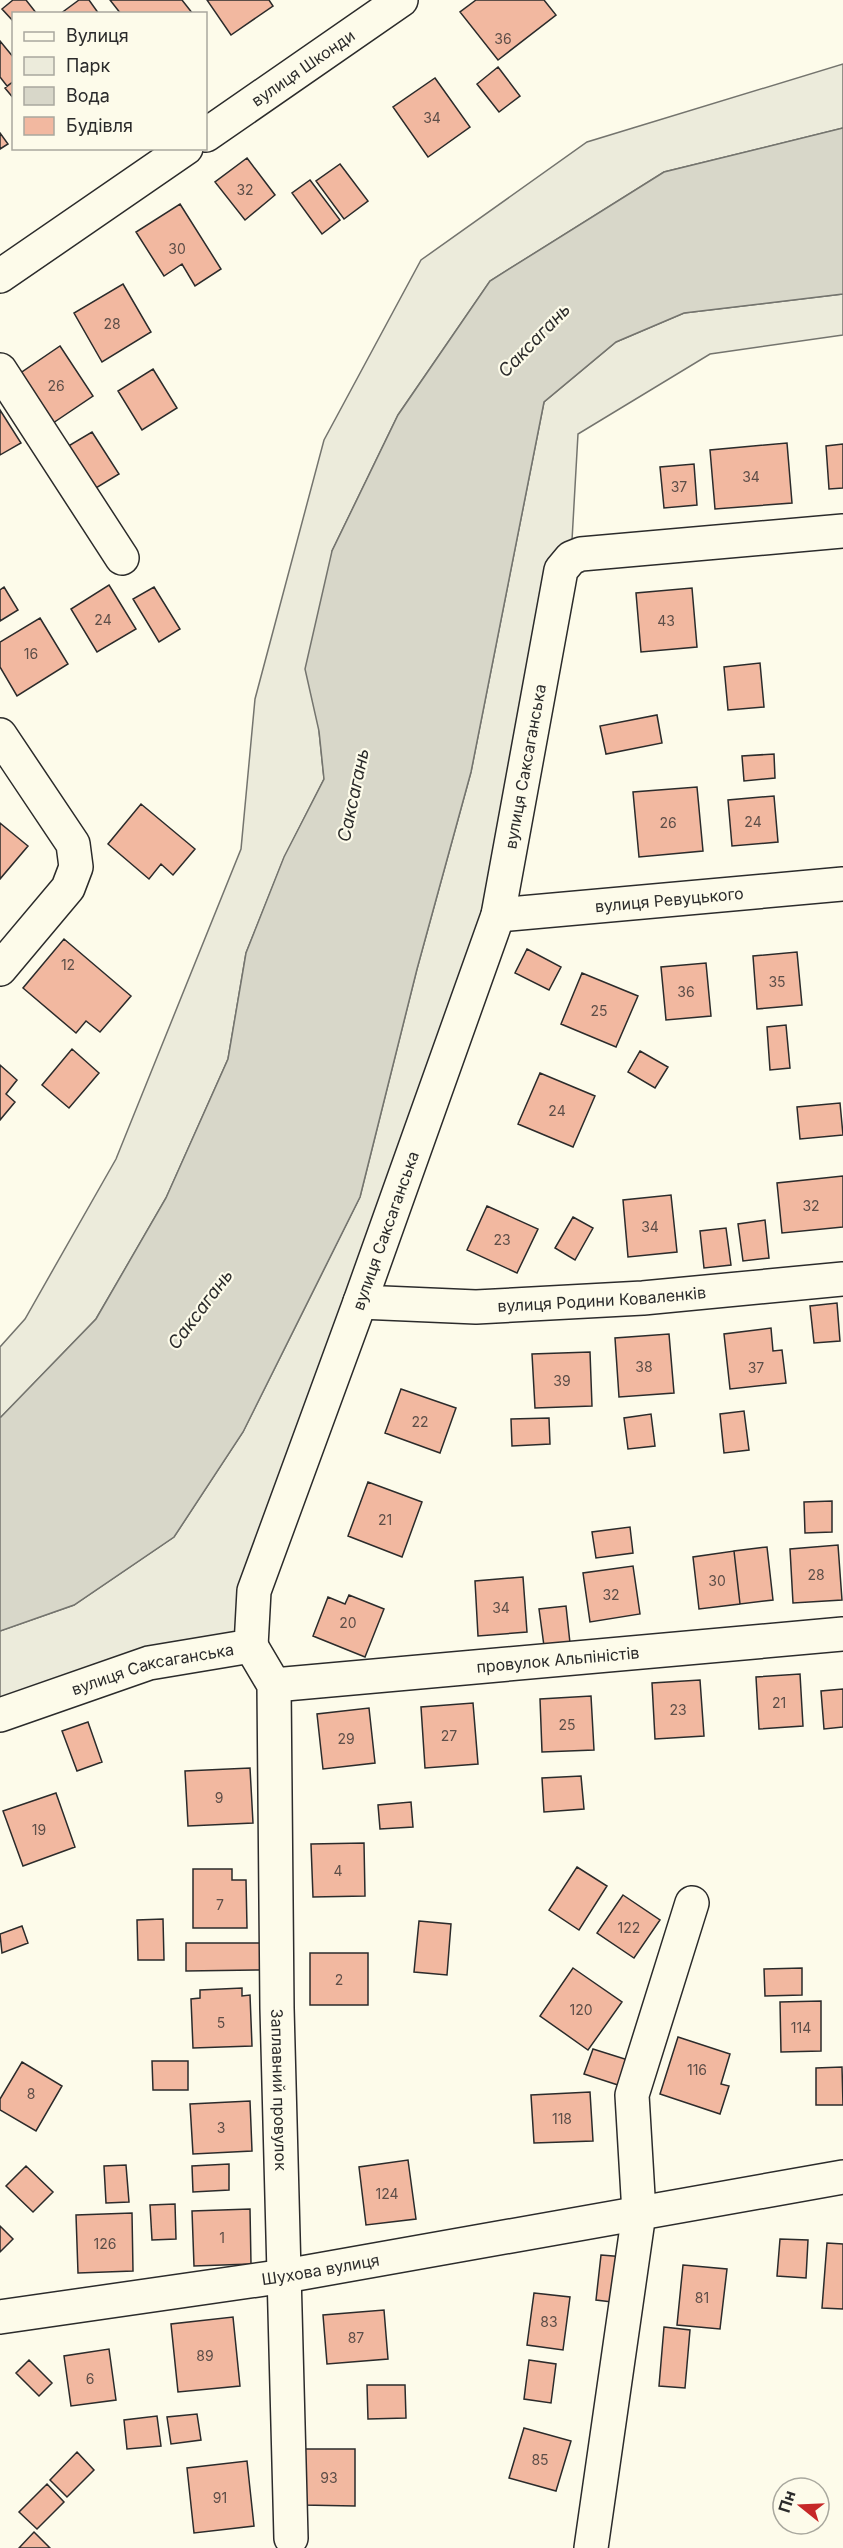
<svg xmlns="http://www.w3.org/2000/svg" width="843" height="2548" font-family="Inter,sans-serif">
  <style>
    .green { fill: #ecebdb; stroke: #74746e; stroke-width: 1.5 }
    .water { fill: #d8d7c9; stroke: #74746e; stroke-width: 1.5 }
    .building { fill: #f2b8a0; stroke: #2b2b2b; stroke-width: 1.5 }
    .lines { fill: none; stroke-linecap: round; stroke-linejoin: round }
    .minor-casing { stroke: #2b2b2b; stroke-width: 36 }
    .minor { stroke: #fdfbea; stroke-width: 33 }
    .labels { text-anchor: middle; dominant-baseline: central; stroke-width: 4.5; stroke-linejoin: round; paint-order: stroke }
    .number-label { font-size: 14px; fill: #5d4e48 }
    .street-label { font-size: 16px; fill: #2b2b2b; stroke: #fdfbea }
    .water-label { font-size: 18px; font-style: italic; fill: #2b2b2b; stroke: #fdfbea }
  </style>
  <rect width="100%" height="100%" fill="#fdfbea"/>
  <path class="green" d="M843,64v64l-179,44 -174,109 -92,134 -66,136 -13,180 5,48 -40,79 -38,95 -18,106 -62,139 -70,121 -96,99v-71l25,-28 91,-160 125,-310 14,-150 69,-259 97,-180 166,-118z
    M843,294v41l-133,19 -132,80 -7,124 -73,357 -247,731 -251,69v-84l74,-26 100,-68 69,-105 117,-235 57,-228 54,-197 73,-370 72,-60 68,-29z"/>
  <path class="water" d="M843,128v166l-159,19 -68,29 -72,60 -73,370 -54,197 -57,228 -117,235 -69,105 -100,68 -74,26v-213l96,-99 70,-121 62,-139 18,-106 38,-96 40,-78 -5,-48 -14,-62 27,-118 66,-136 92,-134 174,-109z"/>
  <path class="building" d="M13,0h13l11,14h-23v8l-12,-13z
    M79,0h10l10,14h-39z
    M110,0h72l11,14h-72z
    M207,0h62l4,6 -42,29z
    M476,0h68l12,15 -58,45 -38,-48z
    M0,41l14,17v23l-7,5 -7,-9z
    M498,67l22,29 -21,16 -22,-28z
    M435,78l35,49 -42,30 -35,-50z
    M14,81v18l-9,-11z
    M0,133l8,11 -8,5z
    M247,158l28,37 -30,25 -30,-38z
    M340,164l28,37 -24,18 -28,-38z
    M310,180l30,40 -18,14 -30,-41z
    M180,204l41,65 -26,17 -13,-22 -18,12 -28,-44z
    M123,284l28,48 -49,30 -28,-49z
    M60,346l33,50 -40,27 -34,-49z
    M153,369l24,39 -35,22 -24,-39z
    M0,410l21,33 -21,12z
    M92,432l27,42 -28,17 -26,-43z
    M787,443l5,60 -77,6 -5,-59z
    M843,444v44l-14,1 -3,-43z
    M694,464l3,41 -33,3 -4,-41z
    M109,585l27,44 -39,23 -26,-43z
    M4,587l14,23 -18,11v-31z
    M154,587l26,42 -21,13 -26,-43z
    M692,588l5,59 -56,5 -5,-59z
    M40,618l28,46 -51,32 -17,-29v-25z
    M760,663l4,44 -36,3 -4,-43z
    M657,715l5,28 -56,11 -6,-28z
    M774,754l1,24 -31,3 -2,-25z
    M697,787l6,64 -64,6 -6,-65z
    M774,796l4,46 -46,4 -4,-46z
    M141,804l54,45 -22,26 -12,-11 -12,15 -41,-35z
    M0,823l28,23 -28,33z
    M64,939l67,57 -31,36 -14,-11 -10,12 -53,-45z
    M527,949l34,18 -12,23 -34,-17z
    M797,952l5,53 -45,4 -4,-53z
    M706,963l5,53 -45,4 -5,-53z
    M582,973l56,23 -22,51 -55,-23z
    M786,1025l4,43 -20,2 -3,-43z
    M72,1049l27,24 -30,35 -27,-23z
    M640,1051l28,16 -13,21 -27,-16z
    M0,1065l17,15 -11,14 9,8 -15,18z
    M540,1073l55,23 -22,51 -55,-23z
    M840,1103l3,32 -43,4 -3,-32z
    M843,1176v51l-61,6 -5,-50z
    M671,1195l6,57 -49,5 -5,-57z
    M487,1206l51,23 -21,44 -50,-23z
    M573,1217l20,11 -18,32 -20,-12z
    M765,1220l4,38 -26,3 -5,-37z
    M726,1228l5,37 -27,3 -4,-37z
    M837,1303l3,38 -26,2 -4,-37z
    M771,1328l2,23 9,-1 4,33 -56,6 -6,-55z
    M669,1334l5,59 -55,4 -4,-59z
    M590,1352l2,54 -57,2 -3,-54z
    M401,1389l55,19 -16,45 -55,-20z
    M744,1411l5,39 -25,3 -4,-39z
    M651,1414l4,32 -27,3 -4,-31z
    M549,1418l1,26 -38,2 -1,-27z
    M368,1482l54,20 -20,55 -54,-21z
    M832,1501v31l-27,1 -1,-31z
    M630,1527l3,26 -37,5 -4,-26z
    M838,1545l4,55 -49,3 -3,-54z
    M767,1547l6,53 -33,4 -6,-53z
    M734,1551l6,53 -41,5 -6,-52z
    M633,1566l7,48 -50,8 -7,-49z
    M523,1577l4,55 -49,4 -3,-55z
    M349,1595l35,14 -19,48 -52,-21 15,-39 17,7z
    M566,1606l4,37 -26,3 -5,-37z
    M800,1674l3,52 -44,3 -3,-52z
    M700,1680l4,56 -49,3 -3,-56z
    M843,1689v38l-19,2 -3,-38z
    M591,1696l3,54 -52,2 -2,-53z
    M473,1703l5,61 -53,4 -4,-61z
    M369,1708l6,55 -52,6 -6,-55z
    M88,1722l14,40 -25,9 -15,-40z
    M250,1768l3,55 -65,3 -3,-55z
    M581,1776l3,33 -40,3 -2,-34z
    M56,1793l19,54 -52,19 -20,-55z
    M411,1802l2,25 -33,2 -2,-24z
    M364,1843l1,53 -52,1 -2,-53z
    M577,1867l30,19 -28,44 -30,-20z
    M193,1869h39v11h14l1,48h-54z
    M623,1895l37,25 -26,38 -37,-25z
    M163,1919l1,41h-26l-1,-40z
    M419,1921l32,3 -4,51 -33,-3z
    M22,1926l6,17 -26,10 -2,-19z
    M186,1943h76v27l-76,1z
    M310,1953h58v52h-58z
    M573,1968l49,34 -34,48 -48,-34z
    M802,1968v27l-37,1 -1,-27z
    M242,1988v8l8,-1 2,51 -59,2 -2,-49 9,-1v-8z
    M821,2001v50l-40,1 -1,-50z
    M678,2037l52,17 -9,30 8,2 -9,28 -60,-20z
    M593,2049l35,11 -7,26 -37,-12z
    M152,2061h36v29h-35z
    M22,2062l40,24 -26,45 -36,-21v-11z
    M842,2067l1,38h-27v-37z
    M590,2092l3,49 -59,2 -3,-48z
    M250,2101l2,50 -59,3 -3,-50z
    M408,2160l8,59 -50,6 -7,-58z
    M229,2164v26l-36,2 -1,-26z
    M126,2165l3,37 -23,1 -2,-37z
    M26,2166l27,26 -20,20 -27,-26z
    M175,2204l1,35 -24,1 -2,-35z
    M250,2209l1,55 -57,2 -2,-55z
    M132,2213l1,58 -55,2 -2,-58z
    M0,2226l13,13 -13,13z
    M780,2239l28,1 -2,38 -29,-2z
    M827,2243l16,1v65l-21,-1z
    M601,2255l24,2 -5,46 -24,-3z
    M683,2265l44,4 -7,60 -43,-4z
    M534,2293l36,4 -7,53 -36,-5z
    M384,2310l4,49 -61,5 -4,-49z
    M233,2317l7,69 -62,6 -7,-68z
    M664,2327l26,3 -5,58 -26,-2z
    M109,2349l7,51 -45,6 -7,-50z
    M29,2360l23,23 -13,13 -23,-23z
    M529,2360l27,4 -5,39 -27,-4z
    M367,2385h38l1,33 -38,1z
    M197,2414l4,26 -30,4 -4,-27z
    M157,2416l4,30 -34,3 -3,-29z
    M524,2428l47,13 -15,50 -47,-13z
    M303,2449h52v57l-53,-1z
    M77,2452l17,18 -27,27 -17,-17z
    M247,2461l7,65 -60,7 -7,-65z
    M47,2484l17,18 -27,27 -18,-17z
    M34,2532l16,16h-31z"/>
  <g class="lines">
    <g class="minor-casing">
      <g id="minor">
        <path id="s1" d="M206,135l195,-135"/>
        <path d="M0,276l186,-128"/>
        <path d="M0,370l122,188"/>
        <path d="M0,735l73,109 3,23 -8,21 -68,81"/>
        <path id="s2" d="M498,915l345,-31"/>
        <path id="s3" d="M360,1302l116,5 167,-9 200,-19"/>
        <path id="s4" d="M251,1646l23,39 3,323 14,530"/>
        <path id="s5" d="M274,1685l569,-51"/>
        <path id="s6" d="M0,1715l149,-52 102,-17 3,-55 106,-289 138,-387 63,-345 10,-12 10,-4 262,-23"/>
        <path id="s7" d="M0,2317l285,-41 558,-99"/>
        <path d="M591,2548l48,-335 -7,-118 60,-192"/>
      </g>
    </g>
    <use href="#minor" class="minor"/>
  </g>
  <g class="labels">
    <g class="number-label">
      <text x="503" y="38">36</text>
      <text x="432" y="117">34</text>
      <text x="245" y="189">32</text>
      <text x="177" y="248">30</text>
      <text x="112" y="323">28</text>
      <text x="56" y="385">26</text>
      <text x="751" y="476">34</text>
      <text x="679" y="486">37</text>
      <text x="103" y="619">24</text>
      <text x="666" y="620">43</text>
      <text x="31" y="653">16</text>
      <text x="753" y="821">24</text>
      <text x="668" y="822">26</text>
      <text x="68" y="964">12</text>
      <text x="777" y="981">35</text>
      <text x="686" y="991">36</text>
      <text x="599" y="1010">25</text>
      <text x="557" y="1110">24</text>
      <text x="811" y="1205">32</text>
      <text x="650" y="1226">34</text>
      <text x="502" y="1239">23</text>
      <text x="644" y="1366">38</text>
      <text x="756" y="1367">37</text>
      <text x="562" y="1380">39</text>
      <text x="420" y="1421">22</text>
      <text x="385" y="1519">21</text>
      <text x="816" y="1574">28</text>
      <text x="717" y="1580">30</text>
      <text x="611" y="1594">32</text>
      <text x="501" y="1607">34</text>
      <text x="348" y="1622">20</text>
      <text x="779" y="1702">21</text>
      <text x="678" y="1709">23</text>
      <text x="567" y="1724">25</text>
      <text x="449" y="1735">27</text>
      <text x="346" y="1738">29</text>
      <text x="219" y="1797">9</text>
      <text x="39" y="1829">19</text>
      <text x="338" y="1870">4</text>
      <text x="220" y="1904">7</text>
      <text x="629" y="1927">122</text>
      <text x="339" y="1979">2</text>
      <text x="581" y="2009">120</text>
      <text x="221" y="2022">5</text>
      <text x="801" y="2027">114</text>
      <text x="697" y="2069">116</text>
      <text x="31" y="2093">8</text>
      <text x="562" y="2118">118</text>
      <text x="221" y="2127">3</text>
      <text x="387" y="2193">124</text>
      <text x="222" y="2237">1</text>
      <text x="105" y="2243">126</text>
      <text x="702" y="2297">81</text>
      <text x="549" y="2321">83</text>
      <text x="356" y="2337">87</text>
      <text x="205" y="2355">89</text>
      <text x="90" y="2378">6</text>
      <text x="540" y="2459">85</text>
      <text x="329" y="2477">93</text>
      <text x="220" y="2497">91</text>
    </g>
    <g class="street-label">
      <text stroke="none"><textPath href="#s1" startOffset="118">вулиця Шконди</textPath></text>
      <text stroke="none"><textPath href="#s6" startOffset="1186">вулиця Саксаганська</textPath></text>
      <text stroke="none"><textPath href="#s2" startOffset="172">вулиця Ревуцького</textPath></text>
      <text stroke="none"><textPath href="#s6" startOffset="700">вулиця Саксаганська</textPath></text>
      <text stroke="none"><textPath href="#s3" startOffset="242">вулиця Родини Коваленків</textPath></text>
      <text stroke="none"><textPath href="#s5" startOffset="285">провулок Альпіністів</textPath></text>
      <text stroke="none"><textPath href="#s6" startOffset="160">вулиця Саксаганська</textPath></text>
      <text stroke="none"><textPath href="#s4" startOffset="450">Заплавний провулок</textPath></text>
      <text stroke="none"><textPath href="#s7" startOffset="324">Шухова вулиця</textPath></text>
    </g>
    <g class="water-label">
      <text transform="translate(534 340) rotate(-46)">Саксагань</text>
      <text transform="translate(353 795) rotate(-78)">Саксагань</text>
      <text transform="translate(200 1309) rotate(-53)">Саксагань</text>
    </g>
  </g>
  <rect x="12" y="12" width="195" height="138" fill="#fdfbea" stroke="#a9a89e" stroke-width="1.5"/>
  <rect x="24" y="32" width="30" height="9" fill="#fdfbea" stroke="#a9a89e" stroke-width="1.5"/>
  <text x="66" y="42" font-size="18" fill="#2b2b2b">Вулиця</text>
  <rect x="24" y="57" width="30" height="18" fill="#ecebdb" stroke="#a9a89e" stroke-width="1.5"/>
  <text x="66" y="72" font-size="18" fill="#2b2b2b">Парк</text>
  <rect x="24" y="87" width="30" height="18" fill="#d8d7c9" stroke="#a9a89e" stroke-width="1.5"/>
  <text x="66" y="102" font-size="18" fill="#2b2b2b">Вода</text>
  <rect x="24" y="117" width="30" height="18" fill="#f2b8a0" stroke="#a9a89e" stroke-width="1.5"/>
  <text x="66" y="132" font-size="18" fill="#2b2b2b">Будівля</text>
  <g transform="translate(801 2506) rotate(288)"><circle r="28" fill="#fdfbea" stroke="#a9a89e" stroke-width="1.5"/>
  <path d="M0-4.5L10 22L0 15L-10 22Z" fill="#c62828"/>
  <text y="-9" font-size="16" font-weight="bold" text-anchor="middle" fill="#2b2b2b">Пн</text>
  </g>
</svg>
